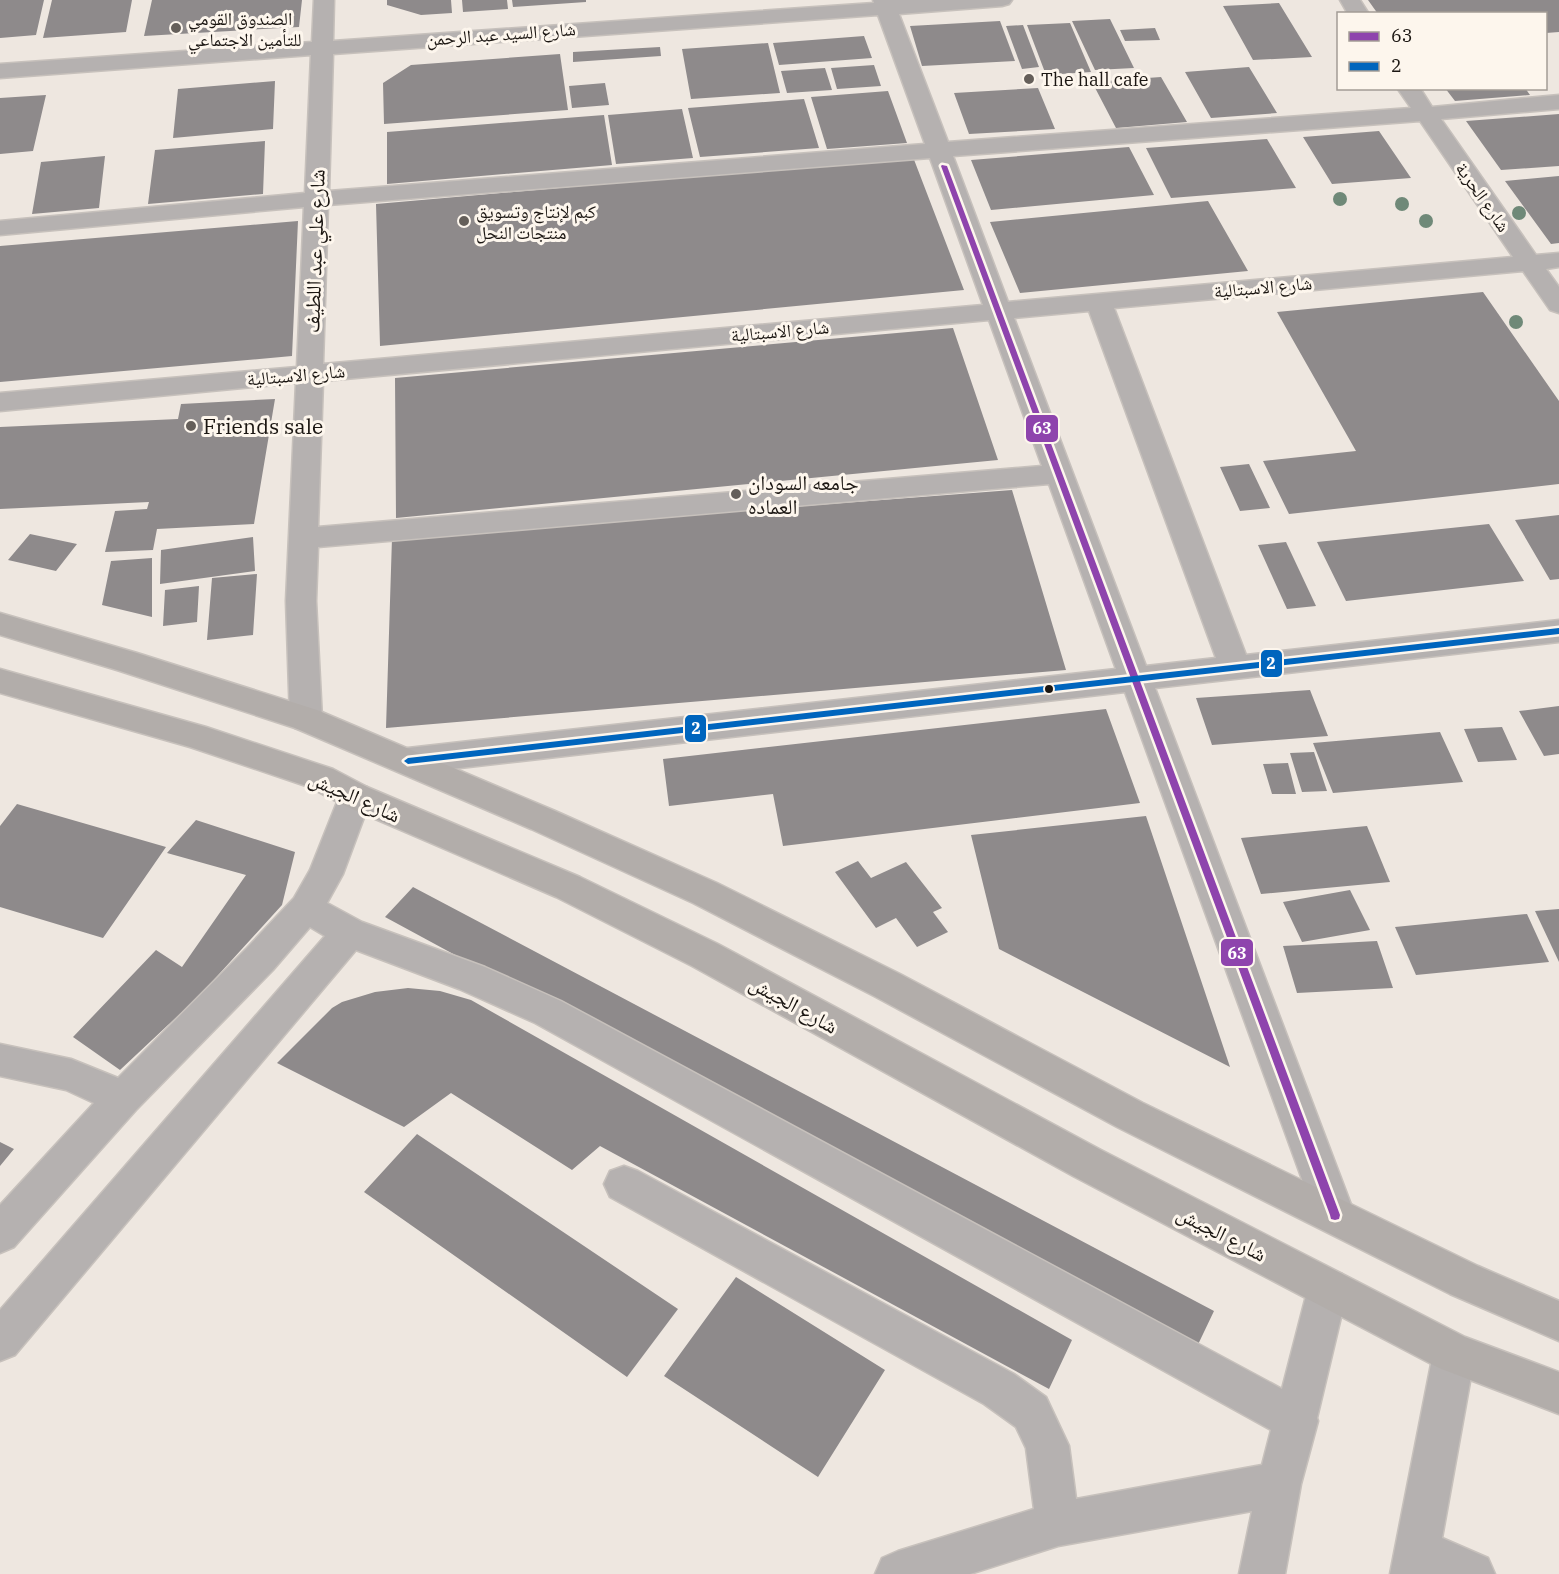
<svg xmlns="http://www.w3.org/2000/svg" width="1559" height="1574" font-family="'IBM Plex Serif','Noto Naskh Arabic',serif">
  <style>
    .building { fill: #8e8a8b }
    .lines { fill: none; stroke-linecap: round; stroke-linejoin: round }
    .minor-casing { stroke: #c7c1bc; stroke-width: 3 }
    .highway-casing { stroke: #c7c1bc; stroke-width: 3 }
    .minor { fill: #b5b1b0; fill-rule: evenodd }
    .highway { fill: #b2adaa; fill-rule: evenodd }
    .bus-1-casing { stroke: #fdf6ed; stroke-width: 5 }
    .bus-2-casing { stroke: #fdf6ed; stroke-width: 5 }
    .bus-1 { fill: #8e44ad; fill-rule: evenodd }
    .bus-2 { fill: #0065bd; fill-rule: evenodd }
    .tree { fill: #6f8978 }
    .poi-dot { fill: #655f5a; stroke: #fdf6ed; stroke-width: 2 }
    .bus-dot { fill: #1b1612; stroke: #fdf6ed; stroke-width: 2 }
    .labels { text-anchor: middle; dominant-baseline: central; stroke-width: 6; stroke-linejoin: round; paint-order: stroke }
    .far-poi-label { font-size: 18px; fill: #1b1612; stroke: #fdf6ed; text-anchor: start }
    .far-street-label { font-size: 18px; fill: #1b1612; stroke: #fdf6ed }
    .street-label { font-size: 21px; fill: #1b1612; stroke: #fdf6ed }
    .poi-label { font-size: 21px; fill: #1b1612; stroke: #fdf6ed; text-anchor: start }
    .line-badge { stroke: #fdf6ed; stroke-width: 2 }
    .badge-label { font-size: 16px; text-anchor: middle; font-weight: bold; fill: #fff }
  </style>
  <rect width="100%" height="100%" fill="#eee7e0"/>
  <path class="building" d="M0,0h44l-8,35 -36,3z
    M52,0h80l-6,32 -83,6z
    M152,0h150l-3,27 -155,9z
    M387,0h64l1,13 -31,2 -34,-10z
    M462,0h45l1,9 -45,3z
    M512,0h74v2l-73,5z
    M1368,0h191v32l-13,1v-19h-168z
    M1279,3l33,54 -59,3 -30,-54z
    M1110,19l24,49 -39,2 -23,-49z
    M1000,21l15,40 -93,5 -12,-40z
    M1070,23l21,49 -45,3 -19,-50z
    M1023,25l16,42 -17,2 -16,-43z
    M1155,28l5,12 -35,1 -5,-11z
    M864,36l8,22 -93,7 -6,-22z
    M768,43l12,50 -89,6 -9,-50z
    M660,47l1,9 -88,6v-10z
    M560,54l8,56 -184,14 -1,-41 28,-18z
    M874,65l7,21 -44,3 -6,-21z
    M1249,67l28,46 -66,5 -26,-46z
    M825,68l7,22 -45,3 -6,-22z
    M1161,77l26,45 -71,6 -24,-46z
    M275,81l-2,48 -100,9 5,-49z
    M605,83l4,22 -37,3 -3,-22z
    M1038,88l17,41 -86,5 -15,-41z
    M1445,88h80l5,7 -75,6z
    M888,91l19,52 -80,6 -16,-52z
    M46,95l-13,56 -33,3v-56z
    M804,99l15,49 -119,9 -12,-49z
    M682,109l11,49 -77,6 -8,-49z
    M1559,114v52l-58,4 -35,-49z
    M604,115l8,50 -225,19v-52z
    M1379,131l32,47 -79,6 -29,-47z
    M1267,139l29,49 -125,10 -25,-50z
    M265,141l-2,53 -115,10 7,-54z
    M1129,147l25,48 -163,15 -20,-50z
    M105,156l-6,52 -67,6 9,-52z
    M913,157l51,133 -584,56 -4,-142z
    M1559,176v67l-8,1 -46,-63z
    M1208,201l40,70 -228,22 -30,-71z
    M298,221l-6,135 -292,26v-136z
    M1483,292l76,109v83l-270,30 -26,-53 93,-10 -79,-139z
    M953,328l45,132 -602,58 -1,-140z
    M275,399l-21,125 -97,5 -4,21 -48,2 10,-41 32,-2 2,-7 -149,7v-82l178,-8 3,-15z
    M1249,464l21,44 -30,3 -20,-44z
    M1012,490l54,180 -680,58 6,-190z
    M1559,515v64l-9,1 -35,-60z
    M1489,524l35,57 -178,20 -29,-59z
    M30,534l47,10 -21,27 -48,-11z
    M253,537l2,34 -95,13 1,-34z
    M1286,542l30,64 -29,3 -29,-64z
    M152,558v59l-50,-12 9,-44z
    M257,574l-4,61 -46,5 5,-62z
    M199,586l-2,36 -34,4 2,-36z
    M1310,690l18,46 -116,9 -16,-47z
    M1559,706v48l-15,2 -25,-45z
    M1106,709l34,94 -357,43 -10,-52 -104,12 -6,-47z
    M1502,727l15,33 -39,2 -14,-33z
    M1440,732l23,50 -130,11 -20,-50z
    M1314,752l13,39 -25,1 -12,-39z
    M1288,763l8,31h-24l-9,-30z
    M17,804l149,43 -63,91 -103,-31v-81z
    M1146,816l84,251 -231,-118 -28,-114z
    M196,820l99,32 -13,53 -82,90 -80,75 -47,-33 83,-87 26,17 64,-92 -79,-22z
    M1367,826l23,56 -129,12 -20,-56z
    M858,861l13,17 35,-16 36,46 -9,4 15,20 -31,15 -21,-29 -20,10 -41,-56z
    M413,887l801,424 -21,44 -808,-438z
    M1350,890l20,40 -68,12 -19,-40z
    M1559,909v53l-24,-51z
    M1527,914l22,48 -133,13 -21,-48z
    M1377,941l16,47 -96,5 -14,-47z
    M408,988l32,3 31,9 601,340 -23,49 -449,-243 -28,24 -121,-77 -47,34 -127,-64 55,-55 10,-6 33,-10z
    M417,1134l261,175 -51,68 -263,-185z
    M0,1142l14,7 -14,17z
    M736,1277l149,93 -67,107 -154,-101z"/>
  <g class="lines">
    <g class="minor-casing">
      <path id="minor" d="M314,0h20l-1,41 541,-38 -1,-3h139l-3,4 -7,2 -103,8 49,128 463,-34 -14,-20h23l12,19 127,-12v14l-118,10 95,136 23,-2v14l-13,2 13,18v26l-9,-3 -27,-39 -409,37 132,347 313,-35v22l-404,46 200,527 -6,13 -14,5 -14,-5 -6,-13 -190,-523 -717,82 -12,-4 -4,-9 4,-9 12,-4 708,-79 -67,-185 -731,63 -2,54 6,118 -5,9 -11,3 -11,-3 -5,-9 -4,-118 10,-218 -296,28v-18l297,-26 7,-160 -304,28v-14l305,-28 6,-138 -311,23v-14l312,-22zM878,15l47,129 -596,47 4,-137zM1420,121l93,136 -505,45 -55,-146zM930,158l53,147 -660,59 5,-159zM1089,311l127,347 -70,8 -132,-348zM989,320l53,146 -724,61 5,-146z
        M1340,0h20l9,14h-21z
        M355,783l12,4 5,9 -29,78 -16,29 35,19 123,45 76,34 721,388 26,-101 6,-14 14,-5 14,5 6,14 -31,130 1,3 -17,63 -16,90h-46l13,-63 -194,35 -88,28h-95l7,-16 16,-7 136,-42 -8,-61 -10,-21 -32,-23 -374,-207 -6,-13 6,-13 14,-5 14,5 376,203 32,23 23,49 7,53 186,-34 9,-35 -736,-407 -76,-34 -103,-39 -341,405 -15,6v-51l325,-374 -15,-9 -37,43 -137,140 -122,137 -14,6v-48l94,-102 -28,-13 -66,-14v-32l71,15 47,19 129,-130 47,-50 16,-28 33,-83z
        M1454,1334l15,6 6,14 -33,184 46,20 7,16h-105l43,-220 6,-14z"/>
    </g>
    <g class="highway-casing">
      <path id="highway" d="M0,613l137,40 180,57 238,101 162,72 183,91 243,129 335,163 81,35v40l-109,-47 -333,-167 -243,-131 -181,-93 -162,-74 -236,-101 -178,-58 -117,-35z
        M0,669l206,58 127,42 34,18 213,90 138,67 383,206 364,187 94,35v42l-120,-46 -366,-192 -381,-210 -136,-69 -213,-92 -34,-18 -119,-40 -190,-54z"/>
    </g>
    <use href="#minor" class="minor"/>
    <use href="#highway" class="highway"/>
    <g class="bus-1-casing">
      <path id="bus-1" d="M942,165l5,1 393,1049 -1,4 -4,1 -4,-1 -1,-4 -389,-1049z"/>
    </g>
    <g class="bus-2-casing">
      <path id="bus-2" d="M1559,628v6l-1151,130 -4,-3 4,-3z"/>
    </g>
    <use href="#bus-1" class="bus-1"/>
    <use href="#bus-2" class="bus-2"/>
  </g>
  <g class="tree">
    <circle cx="1340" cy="199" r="7"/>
    <circle cx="1402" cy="204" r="7"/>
    <circle cx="1519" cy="213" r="7"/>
    <circle cx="1426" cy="221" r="7"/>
    <circle cx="1516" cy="322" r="7"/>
  </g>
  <g class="poi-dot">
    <circle cx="176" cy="28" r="6"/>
    <circle cx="1029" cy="79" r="6"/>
    <circle cx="464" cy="221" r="6"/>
    <circle cx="191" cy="426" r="6"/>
    <circle cx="736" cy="494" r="6"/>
  </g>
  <circle class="bus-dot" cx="1049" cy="689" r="5"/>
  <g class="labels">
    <g class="far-poi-label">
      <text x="188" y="18">الصندوق القومي<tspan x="188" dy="21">للتأمين الاجتماعي</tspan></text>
      <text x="1041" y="79">The hall cafe</text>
      <text x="476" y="211">كبم لإنتاج وتسويق<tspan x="476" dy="21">منتجات النحل</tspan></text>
    </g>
    <g class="far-street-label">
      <text transform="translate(501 34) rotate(-4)">شارع السيد عبد الرحمن</text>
      <text transform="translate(1483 197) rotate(55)">شارع الحرية</text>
      <text transform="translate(1263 287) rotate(-5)">شارع الاسبتالية</text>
      <text transform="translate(780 331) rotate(-5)">شارع الاسبتالية</text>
      <text transform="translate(296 375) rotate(-5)">شارع الاسبتالية</text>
    </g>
    <g class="street-label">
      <text transform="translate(314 251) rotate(-88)">شارع علي عبد اللطيف</text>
      <text transform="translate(355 796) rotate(24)">شارع الجيش</text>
      <text transform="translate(794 1004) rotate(29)">شارع الجيش</text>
      <text transform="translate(1222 1233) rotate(27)">شارع الجيش</text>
    </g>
    <g class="poi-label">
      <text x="203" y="426">Friends sale</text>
      <text x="748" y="482">جامعه السودان<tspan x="748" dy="24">العماده</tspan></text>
    </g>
  </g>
  <g class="line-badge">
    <rect x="1025" y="414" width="34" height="29" rx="6" fill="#8e44ad"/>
    <rect x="1260" y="649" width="23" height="29" rx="6" fill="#0065bd"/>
    <rect x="684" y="714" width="23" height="29" rx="6" fill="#0065bd"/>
    <rect x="1220" y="938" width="34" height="29" rx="6" fill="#8e44ad"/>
  </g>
  <g class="badge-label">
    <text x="1042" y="434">63</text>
    <text x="1271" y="669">2</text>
    <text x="696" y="734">2</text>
    <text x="1237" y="959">63</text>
  </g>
  <rect x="1337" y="12" width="210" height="78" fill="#fdf6ed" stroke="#a39c95" stroke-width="1.5"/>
  <rect x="1349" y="32" width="30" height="9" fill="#8e44ad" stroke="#a39c95" stroke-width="1.5"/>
  <text x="1391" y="42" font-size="18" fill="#1b1612">63</text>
  <rect x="1349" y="62" width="30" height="9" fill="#0065bd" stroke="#a39c95" stroke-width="1.5"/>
  <text x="1391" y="72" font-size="18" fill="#1b1612">2</text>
</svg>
